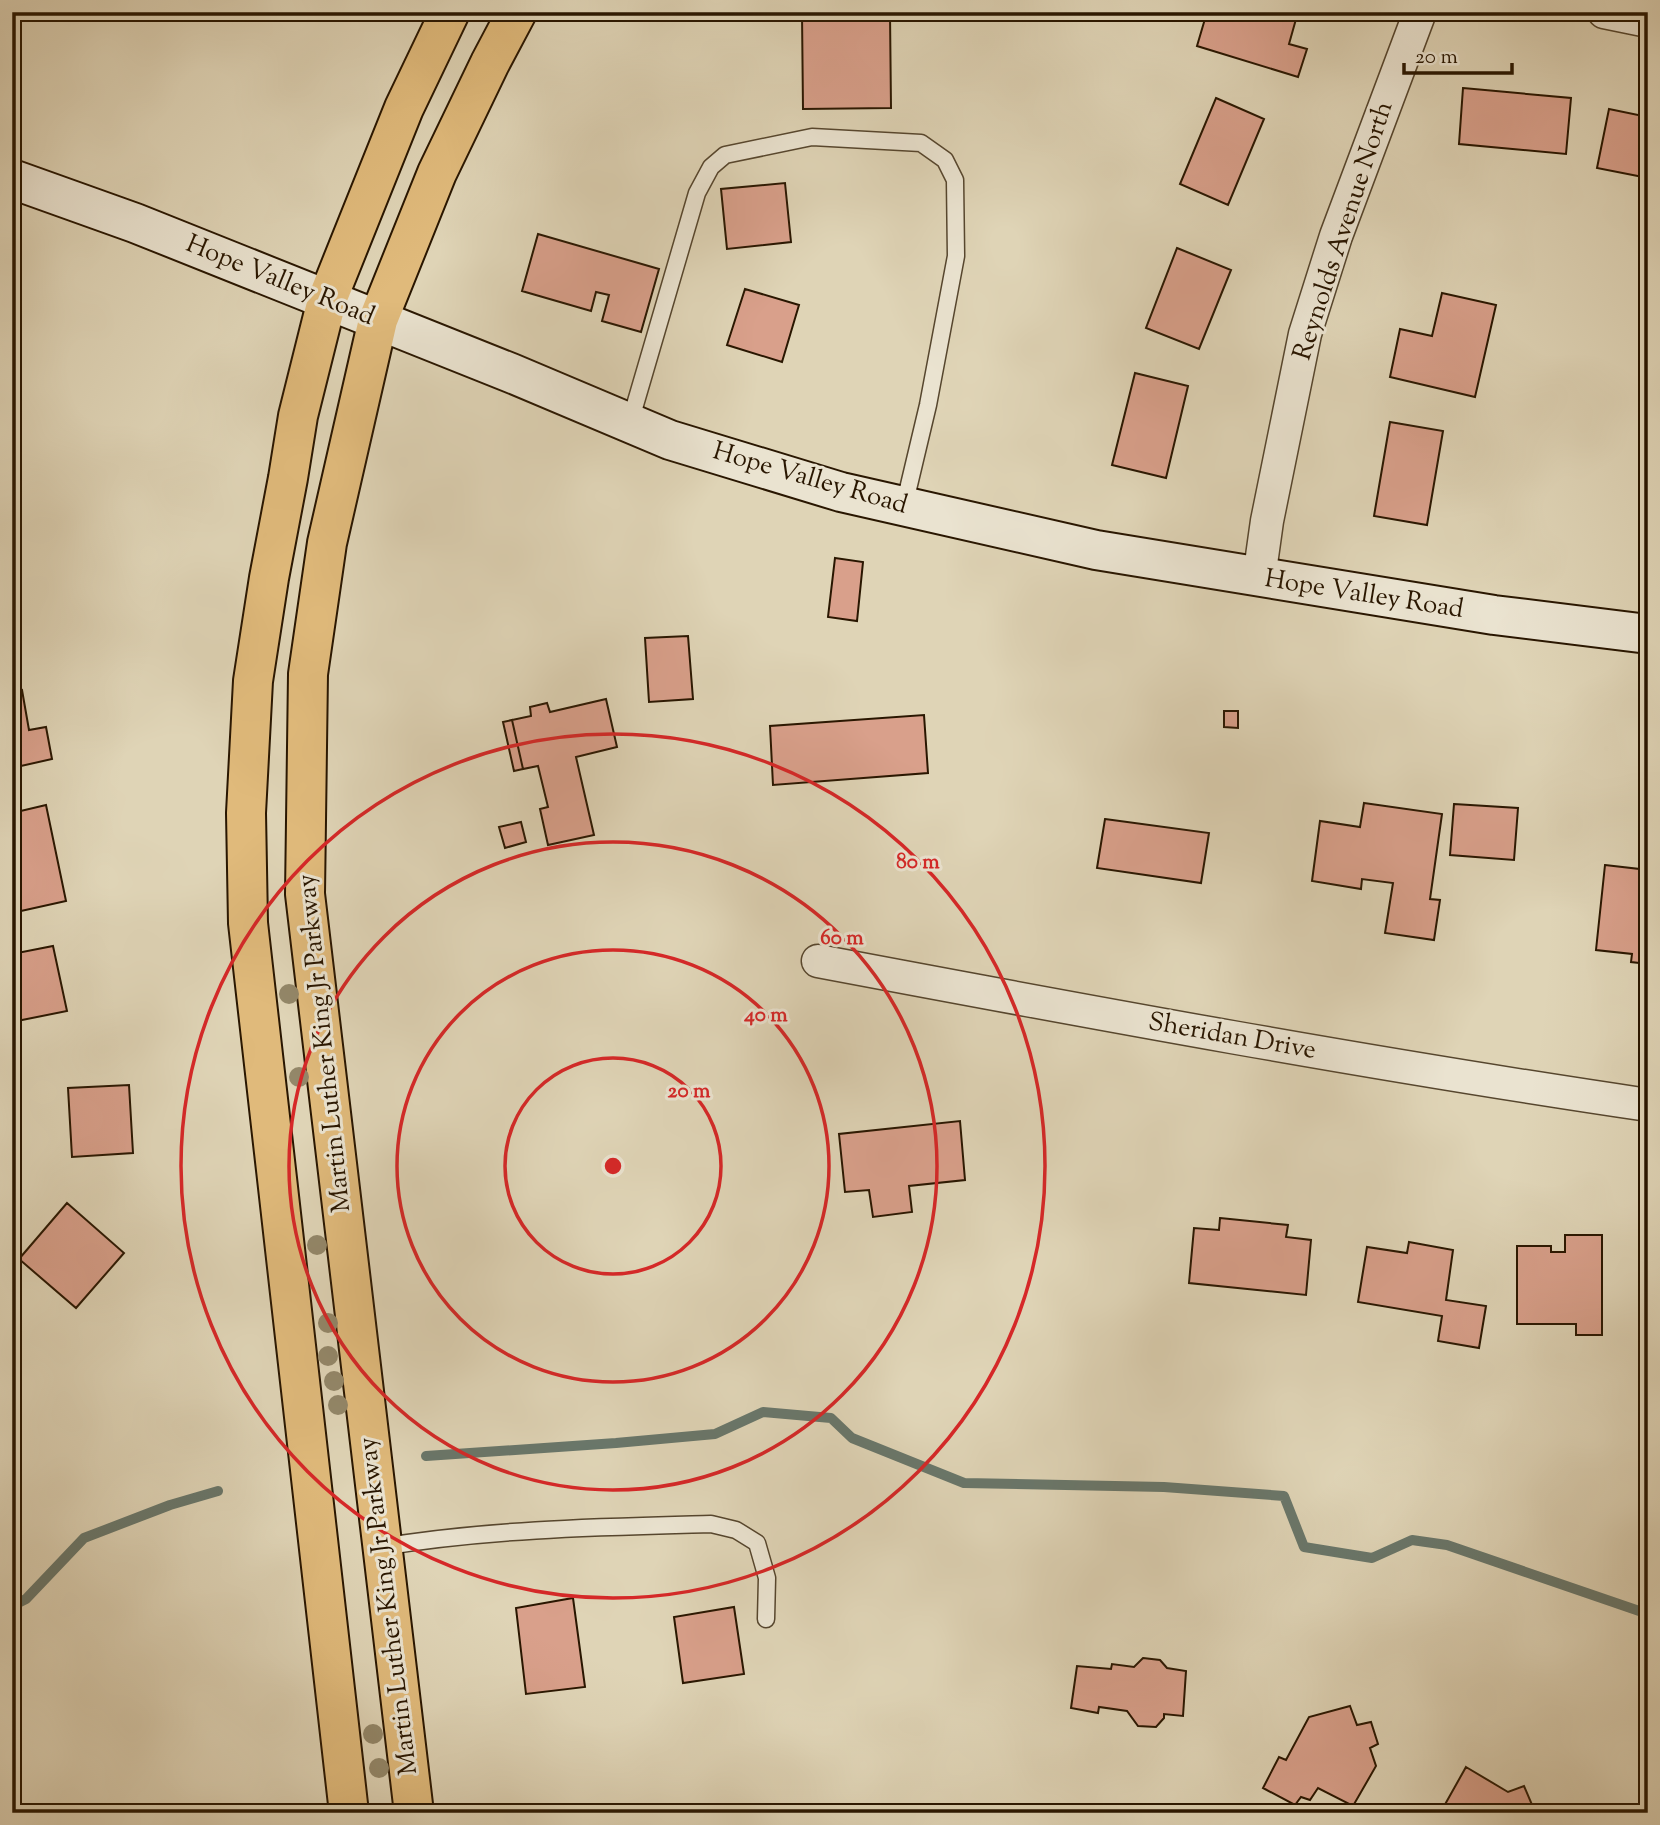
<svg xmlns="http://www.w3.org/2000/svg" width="1660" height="1825" font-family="'Sorts Mill Goudy',serif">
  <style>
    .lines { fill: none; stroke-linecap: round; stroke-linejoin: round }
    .stream { stroke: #69776b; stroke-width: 10 }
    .building { fill: #d9a08b; stroke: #291600; stroke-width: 2 }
    .service-casing { stroke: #56462e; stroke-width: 19 }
    .minor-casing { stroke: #56462e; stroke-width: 35 }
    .secondary-casing { stroke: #291600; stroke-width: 42 }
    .primary-casing { stroke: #291600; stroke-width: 42 }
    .service { stroke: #eae3d0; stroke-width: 16 }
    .minor { stroke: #eae3d0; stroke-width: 32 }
    .secondary { stroke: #eae3d0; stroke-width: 38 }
    .primary { stroke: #e0ba7b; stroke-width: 38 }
    .tree { fill: #938769 }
    .ring { fill: none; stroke: #d62828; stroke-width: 3.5 }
    .labels { text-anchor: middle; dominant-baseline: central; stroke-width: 6; stroke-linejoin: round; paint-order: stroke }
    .street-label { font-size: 26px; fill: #291600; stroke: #eae3d0 }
    .centre { fill: #d62828; stroke: #eae3d0; stroke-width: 3.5 }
    .ring-label { font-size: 21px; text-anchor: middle; font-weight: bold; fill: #d62828; stroke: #eae3d0; stroke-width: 6; stroke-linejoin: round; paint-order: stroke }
  </style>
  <rect width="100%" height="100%" fill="#dfd4b6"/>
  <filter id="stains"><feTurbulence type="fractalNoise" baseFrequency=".00286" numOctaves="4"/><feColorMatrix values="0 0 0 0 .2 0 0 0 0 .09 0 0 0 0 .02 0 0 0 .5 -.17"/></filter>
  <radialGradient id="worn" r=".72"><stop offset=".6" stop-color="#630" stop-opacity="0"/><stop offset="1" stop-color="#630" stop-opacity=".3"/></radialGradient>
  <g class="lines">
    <path class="stream" d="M426,1456l190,-13 99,-9 48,-22 68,6 21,20 112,45 200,4 120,9 20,51 68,11 40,-18 35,5 201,69
      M12,1606l14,-7 58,-61 86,-33 48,-14"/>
  </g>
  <path class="building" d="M1207,12h19l11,4 1,-4h60l-9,32 18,5 -9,28 -101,-31z
    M802,14h88l1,94 -88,1z
    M1463,88l108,10 -5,56 -107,-10z
    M1216,98l48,21 -36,86 -48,-21z
    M1609,109l39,8v61l-51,-10z
    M785,183l6,59 -64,7 -6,-60z
    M538,234l121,35 -18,63 -39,-11 7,-26 -13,-3 -5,19 -69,-20z
    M1177,248l54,22 -32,79 -53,-21z
    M745,289l54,16 -17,57 -55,-17z
    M1442,293l54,12 -21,92 -85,-20 10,-48 32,7z
    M1135,373l53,13 -22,92 -54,-13z
    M1390,422l53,9 -16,94 -53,-9z
    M835,558l28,4 -6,59 -29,-4z
    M688,636l5,63 -44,3 -4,-64z
    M22,690l7,40 17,-3 6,32 -40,9v-76z
    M606,699l11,48 -41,10 18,78 -46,10 -8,-36 8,-2 -10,-41 -15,3 -11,-49 19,-4 -1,-9 17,-4 3,9z
    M1224,711h14v17l-14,-1z
    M924,715l4,58 -155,12 -3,-59z
    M512,720l11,49 -9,2 -11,-49z
    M1364,803l78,11 -12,85 10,1 -6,40 -49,-7 8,-50 -31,-4 -1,10 -49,-8 8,-60 40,6z
    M1454,804l64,4 -4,52 -64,-5z
    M46,805l20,96 -54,12v-100z
    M1105,819l104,14 -8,50 -104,-15z
    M521,822l5,20 -21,6 -6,-21z
    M1605,865l43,5v94l-17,-2 1,-8 -36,-4z
    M53,946l14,65 -55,11v-68z
    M129,1085l4,68 -61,4 -4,-69z
    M960,1121l5,59 -56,6 3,26 -39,5 -4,-27 -24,2 -6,-58z
    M67,1203l57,50 -48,55 -57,-49z
    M1220,1218l68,7 -2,12 25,3 -5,55 -117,-12 5,-55 25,2z
    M1565,1235h37v100h-26v-11h-59v-78h34v6h14z
    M1409,1242l44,8 -7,50 40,6 -7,42 -41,-7 4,-25 -84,-14 9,-55 40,6z
    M573,1598l12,89 -59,7 -10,-86z
    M734,1607l10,67 -61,9 -9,-66z
    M1143,1658l17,2 7,8 19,3 -3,45 -19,-2v4l-8,9 -18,-1 -11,-15 -28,-4 -1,6 -27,-5 6,-42 34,3 1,-5 22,3z
    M1350,1706l7,19 14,-3 7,22 -8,4 6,18 -23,40 -35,-18 -8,12 -9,-3 -6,8 -32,-17 16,-31 7,3 23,-43z
    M1466,1767l42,25 16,-6 9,21 -5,3 1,3h-79l-7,-5z"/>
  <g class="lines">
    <g class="service-casing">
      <path id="service" d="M630,422l67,-229 14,-26 14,-12 87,-18 109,6 24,17 10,20 1,76 -28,149 -24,101
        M381,1547c109,-18 219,-20 330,-23l25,6 21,13 10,35 -1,41"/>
    </g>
    <g class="minor-casing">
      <path id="minor" d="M1604,12l44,9
        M1259,578l8,-57 38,-187 31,-98 84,-224
        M818,961c276,52 552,103 830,144"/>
    </g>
    <g class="secondary-casing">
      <path id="secondary" d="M12,179l123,44 376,150 159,67 171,52 255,58 398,65 154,19"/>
    </g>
    <g class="primary-casing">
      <path id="primary" d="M349,1813l-101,-890 -2,-110 7,-132 16,-103 19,-100 10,-62 29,-116 77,-192 46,-96
        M414,1813l-109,-919 3,-220 19,-131 51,-223 59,-147 53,-110 27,-51"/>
    </g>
    <use href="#service" class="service"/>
    <use href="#minor" class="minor"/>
    <use href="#secondary" class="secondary"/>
    <use href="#primary" class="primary"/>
  </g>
  <g class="tree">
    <circle cx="289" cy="994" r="10"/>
    <circle cx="299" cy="1077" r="10"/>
    <circle cx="317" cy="1245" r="10"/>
    <circle cx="328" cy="1323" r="10"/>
    <circle cx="328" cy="1356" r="10"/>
    <circle cx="334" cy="1381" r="10"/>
    <circle cx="338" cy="1405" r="10"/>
    <circle cx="373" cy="1734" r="10"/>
    <circle cx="379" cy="1768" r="10"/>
  </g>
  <g class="ring">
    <circle cx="613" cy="1166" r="108"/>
    <circle cx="613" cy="1166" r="216"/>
    <circle cx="613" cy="1166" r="324"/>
    <circle cx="613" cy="1166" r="432"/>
  </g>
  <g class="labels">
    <g class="street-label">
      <text transform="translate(1344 231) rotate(-72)">Reynolds Avenue North</text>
      <text transform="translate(280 281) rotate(22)">Hope Valley Road</text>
      <text transform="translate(810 479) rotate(16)">Hope Valley Road</text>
      <text transform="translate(1364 595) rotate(9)">Hope Valley Road</text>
      <text transform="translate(1232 1037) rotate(10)">Sheridan Drive</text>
      <text transform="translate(325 1043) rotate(-96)">Martin Luther King Jr Parkway</text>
      <text transform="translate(389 1606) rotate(-97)">Martin Luther King Jr Parkway</text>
    </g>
  </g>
  <circle cx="613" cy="1166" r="10" class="centre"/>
  <g class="ring-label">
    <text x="918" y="868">80 m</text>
    <text x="842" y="944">60 m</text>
    <text x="766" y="1021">40 m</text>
    <text x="689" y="1097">20 m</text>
  </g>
  <rect width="1660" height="1825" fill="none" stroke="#dfd4b6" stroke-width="42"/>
  <rect x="14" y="14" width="1632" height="1797" fill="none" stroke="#291600" stroke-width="3.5"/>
  <rect x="21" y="21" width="1618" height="1783" fill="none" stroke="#291600" stroke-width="2"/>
  <path d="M1404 63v10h108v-10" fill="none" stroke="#291600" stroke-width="3.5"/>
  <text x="1415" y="63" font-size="21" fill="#291600" stroke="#eae3d0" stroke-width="5" paint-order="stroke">20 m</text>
  <rect width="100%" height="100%" filter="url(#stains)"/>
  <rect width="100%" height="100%" fill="url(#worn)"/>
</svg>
